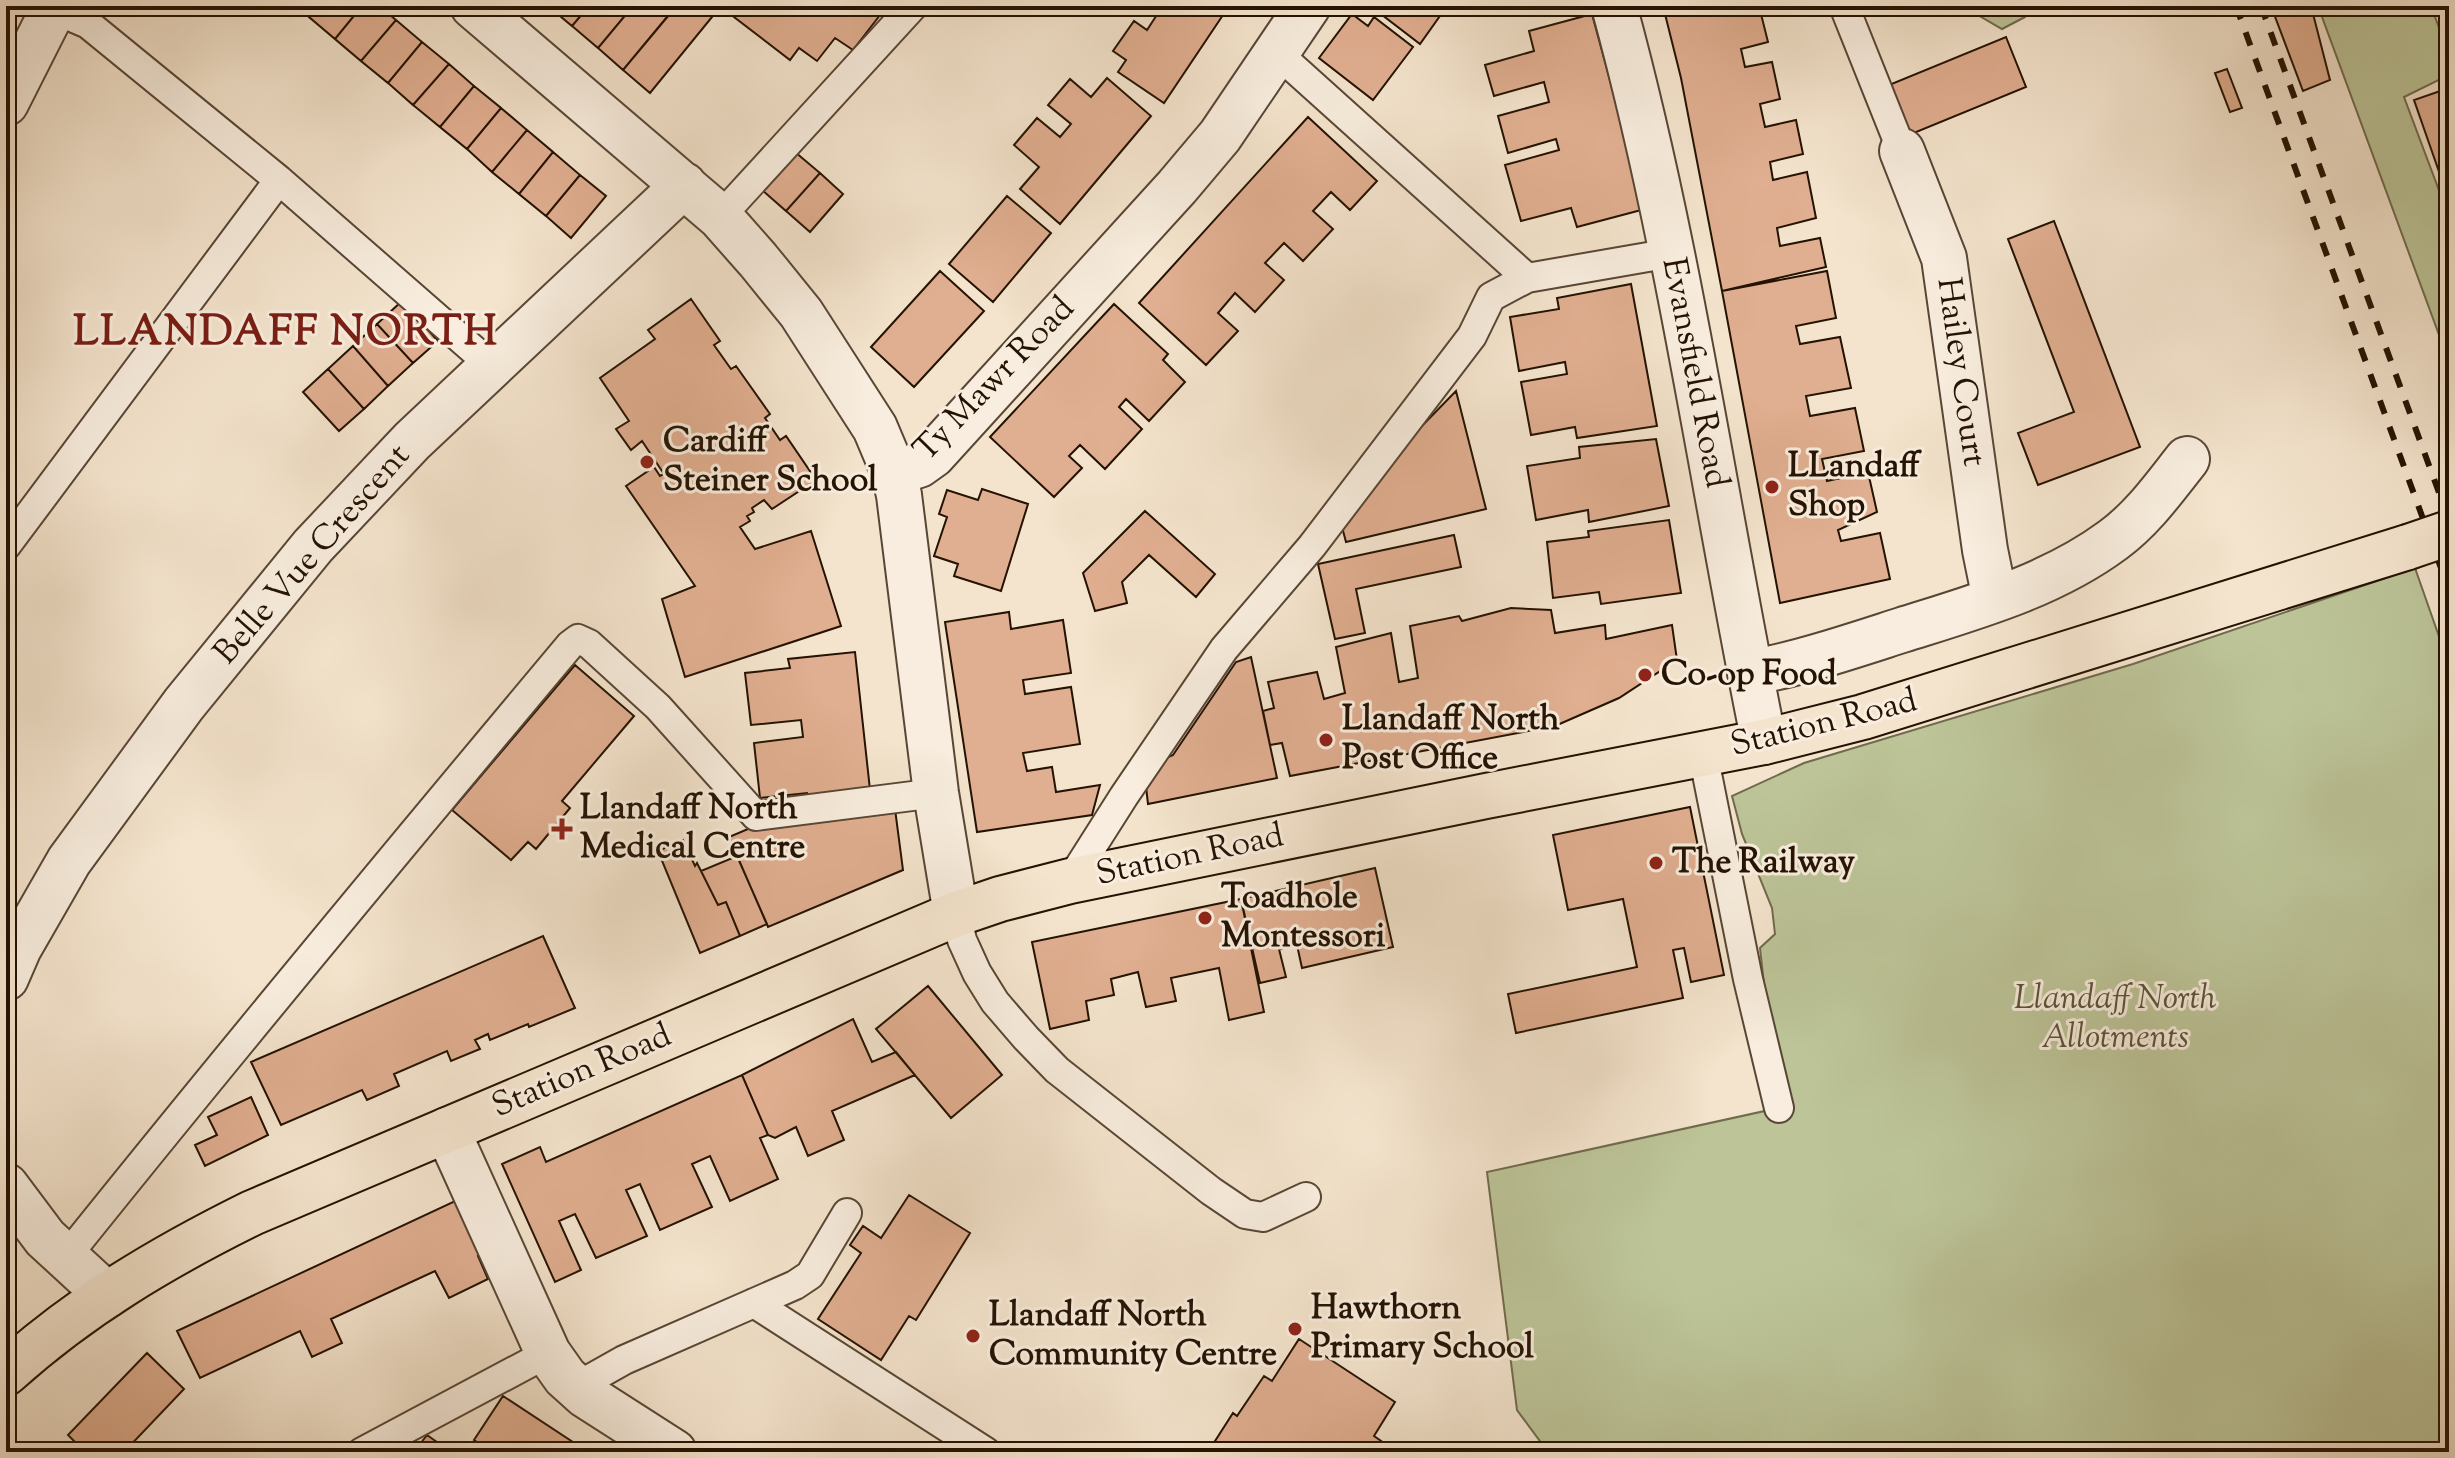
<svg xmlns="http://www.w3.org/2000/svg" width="2455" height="1458" font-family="'Sorts Mill Goudy',serif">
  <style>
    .green { fill: #bcc498; stroke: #706b4d; stroke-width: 2 }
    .building { fill: #e0ae90; stroke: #241202; stroke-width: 2 }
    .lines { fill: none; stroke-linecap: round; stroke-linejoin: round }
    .lane-casing { stroke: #584635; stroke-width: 32 }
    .street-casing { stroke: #584635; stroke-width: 48 }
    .primary-casing { stroke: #241202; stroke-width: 48 }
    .lane { stroke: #f8edde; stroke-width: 28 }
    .street { stroke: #f8edde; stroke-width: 44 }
    .primary { stroke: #f4e4cd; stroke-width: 44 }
    .rail { stroke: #241202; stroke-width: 6; stroke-dasharray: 14 14; stroke-linecap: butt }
    .primary-bridge-casing { stroke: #241202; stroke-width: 48; stroke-linecap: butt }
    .primary-bridge { stroke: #f4e4cd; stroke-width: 44 }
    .poi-dot { fill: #8f2418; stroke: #f8edde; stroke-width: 3 }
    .labels { text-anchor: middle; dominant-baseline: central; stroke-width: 6; stroke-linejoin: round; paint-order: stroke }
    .street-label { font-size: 34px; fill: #241202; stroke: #f8edde }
    .poi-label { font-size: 34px; font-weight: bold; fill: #241202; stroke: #f8edde; text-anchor: start }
    .park-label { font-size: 34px; font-style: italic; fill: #595036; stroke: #f8edde }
    .district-label { font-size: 42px; font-weight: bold; letter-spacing: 2px; fill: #7a1f14; stroke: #f8edde }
  </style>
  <rect width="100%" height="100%" fill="#f4e4cd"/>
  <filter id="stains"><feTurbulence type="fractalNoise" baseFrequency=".0025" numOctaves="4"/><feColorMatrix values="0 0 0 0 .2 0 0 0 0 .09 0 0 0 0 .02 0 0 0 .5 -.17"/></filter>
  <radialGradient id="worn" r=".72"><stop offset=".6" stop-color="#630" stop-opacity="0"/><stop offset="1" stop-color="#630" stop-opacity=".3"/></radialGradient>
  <path class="green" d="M1975,6h52l-2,11 -23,12 -24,-14z
    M2318,6h113l18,49v20l-45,22 42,112h3v153z
    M2415,568l34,97v787h-901l-31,-42 -30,-238 305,-67 -26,-103 -6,-54 15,-14 -3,-26 -30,-74 -10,-38 72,-33 329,-99z"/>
  <path class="building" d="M318,6h44l-27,33 -26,-22z
    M362,6h17l17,14 -35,41 -26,-22z
    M548,6h41l-17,20z
    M589,6h44l-35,42 -26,-22z
    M633,6l9,6 5,-6h24l3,3 -51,61 -25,-22z
    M676,6h45l-71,87 -27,-23z
    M742,6h145l-34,44 -18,-12 -18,23 -18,-13 -9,12 -56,-43z
    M1160,6h69l-65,97 -46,-31 8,-12 -13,-9 21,-30 13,9 15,-23z
    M1381,6h66l-27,38 -43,-33z
    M1663,6h96l9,36 -27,7 4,18 27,-5 8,37 -20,5 5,23 31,-7 7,34 -33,8 3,18 34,-8 9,46 -39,10 3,18 40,-8 6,29 -104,24 -41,-213z
    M2271,6h40l19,74 -27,11z
    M1352,14l16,12 6,-9 39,30 -40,53 -54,-42z
    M1592,14l53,195 -68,18 -6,-19 -50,13 -16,-56 54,-15 -3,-11 -48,14 -10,-37 51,-14 -5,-20 -50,14 -9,-31 49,-14 -5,-20z
    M396,20l26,22 -34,41 -27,-22z
    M2006,37l20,50 -117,48 -20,-50z
    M422,42l27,22 -36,41 -25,-22z
    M449,64l25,22 -34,41 -27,-22z
    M2227,69l15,39 -12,4 -15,-39z
    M1107,78l44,38 -91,108 -40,-35 19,-22 -25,-22 23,-27 23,19 11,-13 -23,-19 22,-26 21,18z
    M474,86l27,22 -34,41 -27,-22z
    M2449,88v96l-5,2 -30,-86z
    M501,108l26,22 -35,42 -25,-23z
    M1308,117l69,64 -27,29 -19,-18 -18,19 20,18 -30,32 -19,-18 -19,20 19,17 -29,32 -20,-19 -17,20 20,18 -32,34 -67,-62z
    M527,130l26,22 -34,42 -27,-22z
    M553,152l27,23 -34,41 -27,-22z
    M795,152l25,21 -34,38 -24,-21z
    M820,173l23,21 -33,38 -24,-21z
    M580,175l26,21 -35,42 -25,-22z
    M1007,196l44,37 -58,69 -44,-38z
    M2054,221l86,226 -102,38 -20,-52 56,-21 -66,-173z
    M940,271l44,40 -70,76 -43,-40z
    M1827,271l9,47 -40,8 4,18 40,-7 11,51 -45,8 4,20 45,-8 9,43 -42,8 5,22 41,-9 9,40 -39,18 3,11 39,-8 10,46 -110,24 -58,-312z
    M1631,284l26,142 -80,12 -2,-11 -44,8 -10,-53 46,-8 -2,-12 -46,9 -9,-54 49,-8 -2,-11z
    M691,299l29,42 -6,4 17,24 5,-3 34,48 -5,4 15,22 6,-4 30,44 -44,29 -8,-9 -12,8 2,4 -7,4 3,5 -10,6 15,22 56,-18 30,95 -156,51 -23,-78 33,-13 -69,-100 28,-19 6,9 4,-2 -22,-33 -11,9 -15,-21 13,-8 -29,-43 55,-39 -7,-9z
    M402,301l36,40 -25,22 -36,-39z
    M1114,304l54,50 -5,6 22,22 -36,39 -23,-22 -7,8 23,22 -37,40 -25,-24 -11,11 13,12 -28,29 -64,-60z
    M377,324l36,39 -25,23 -35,-40z
    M353,346l35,40 -24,23 -36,-40z
    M328,369l36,40 -25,22 -36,-39z
    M1456,391l30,118 -140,33 -8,-30z
    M1656,439l13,67 -80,16 -1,-12 -52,10 -9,-54 53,-8 -1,-11z
    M982,489l46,15 -27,87 -47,-15 4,-12 -24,-8 13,-39 -8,-3 8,-24 31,10z
    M1145,511l70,63 -19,23 -47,-42 -27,27 5,21 -32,8 -12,-38z
    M1669,520l12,73 -80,11 -2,-12 -46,6 -6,-56 42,-5 -1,-6z
    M1454,535l7,32 -105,22 9,44 -30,6 -17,-75z
    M1511,608l40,2 4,23 50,-8 1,14 66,-14 5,35 -58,38 -64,28 -265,50 -8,-33 -12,2 -7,-34 11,-3 -6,-26 49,-10 7,27 21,-6 -9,-46 55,-14 8,49 19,-4 -8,-52 49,-10 3,5z
    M1009,612l2,17 52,-9 8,53 -48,7 2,14 46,-7 9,57 -57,9 4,18 25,-4 4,25 44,-7 -8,30 -115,17 -32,-210z
    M855,652l16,147 -63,7 -1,-13 -47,5 -6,-55 49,-6 -2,-17 -50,5 -6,-52 45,-5 -2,-9z
    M1251,657l26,121 -129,26 -3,-26 10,-15 18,-8 63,-93z
    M575,665l59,51 -72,85 8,7 -34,41 -8,-7 -17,18 -59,-50z
    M1690,807l34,168 -33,7 -7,-34 -11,2 10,48 -167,35 -8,-39 129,-27 -14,-68 -55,11 -15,-75z
    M895,809l8,61 -135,57 -39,-90 26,-11z
    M683,840l12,26 2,-3 21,42 8,-3 14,34 -40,17 -42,-102z
    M737,856l30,68 -27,12 -14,-34 -8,3 -17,-34z
    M1375,868l18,79 -91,21 -5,-23 -18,4 7,28 -26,6 -19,-84z
    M1241,899l23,113 -35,8 -10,-52 -48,10 5,23 -30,6 -8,-35 -27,7 3,16 -28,6 3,19 -39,9 -18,-87z
    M543,936l32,72 -46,19 -1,-3 -38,16 -2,-6 -13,6 5,9 -29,12 -4,-10 -53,23 5,12 -32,14 -5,-10 -81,35 -30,-63z
    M928,986l74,89 -51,43 -75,-89z
    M853,1019l19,43 24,-10 19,23 -83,36 12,29 -36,16 -12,-29 -21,11 -7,-3 -26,-60z
    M742,1075l26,60 -8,3 18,41 -48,22 -20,-45 -18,8 20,43 -52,23 -20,-46 -14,6 21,46 -51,22 -21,-44 -16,7 22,49 -26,12 -53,-118 38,-17 6,15z
    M251,1097l17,38 -63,31 -10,-21 22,-10 -9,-18z
    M468,1195l25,54 -15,7 10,23 -39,19 -14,-27 -104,48 11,24 -30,14 -12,-26 -100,47 -23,-47z
    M909,1195l61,38 -54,87 -7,-4 -28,44 -63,-41 43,-66 -11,-8 13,-19 18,12z
    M1299,1339l96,63 -21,34 23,16h-189l25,-39 4,3 27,-40 8,5z
    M147,1353l37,36 -60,63h-39l-17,-17z
    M503,1396l85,56h-96l-18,-12z
    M427,1435l24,17h-37z"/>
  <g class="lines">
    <g class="lane-casing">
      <path id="lane" d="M46,6l42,18 191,156 213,186
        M1844,6l58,145
        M1277,53l250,225
        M720,217l193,-211
        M6,546l273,-366
        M1703,754l45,225 31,129
        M1070,881l54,-85 100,-147 88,-103 160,-210 19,-39 36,-19 144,-25
        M956,914l6,26 15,33 18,29 31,36 31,32 154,121 34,23 18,3 43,-20
        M66,1257c165,-206 334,-409 504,-612l8,-6 11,5 69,63 98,109 180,-23
        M754,1303l232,149
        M576,1387l48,-27 171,-75 15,-10 37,-62
        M362,1452l186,-99"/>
    </g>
    <g class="street-casing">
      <path id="street" d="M473,6l247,211 38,43 43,53 74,115 19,45 5,22 37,298 20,121
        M1614,6c66,241 100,491 150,736
        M6,103l49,-97
        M1902,151l42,107 41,292 10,49
        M894,473l25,-8 14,-10 244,-268 43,-51 88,-130
        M1750,673c52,-10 102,-27 152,-43 73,-23 149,-44 211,-90 30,-22 51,-52 74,-81
        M6,978l13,-30 50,-87 115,-157 129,-158 99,-105 272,-256
        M447,1130l101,223 17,24 20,18 89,57
        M6,1186l39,52 62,57"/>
    </g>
    <g class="primary-casing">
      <path id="primary" d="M6,1373c74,-67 157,-116 246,-160l704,-299 44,-15 70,-18 416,-85 278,-54 99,-25 545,-170"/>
    </g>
    <use href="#lane" class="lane"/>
    <use href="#street" class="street"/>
    <use href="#primary" class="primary"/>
    <path class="rail" d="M2236,6l213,584
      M2261,6l188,514"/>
    <g class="primary-bridge-casing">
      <path id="primary-bridge" d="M2408,547l41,-14"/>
    </g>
    <use href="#primary-bridge" class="primary-bridge"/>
  </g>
  <g class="poi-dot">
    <circle cx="647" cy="462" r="8"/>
    <circle cx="1772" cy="487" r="8"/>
    <circle cx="1645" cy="675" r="8"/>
    <circle cx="1326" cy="740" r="8"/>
    <path d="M558 817h8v8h8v8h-8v8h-8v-8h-8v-8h8z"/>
    <circle cx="1656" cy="863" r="8"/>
    <circle cx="1205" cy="918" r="8"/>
    <circle cx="1295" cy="1329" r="8"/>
    <circle cx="973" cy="1336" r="8"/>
  </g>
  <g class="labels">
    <g class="street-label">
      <text transform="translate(1960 372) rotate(82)">Hailey Court</text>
      <text transform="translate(1694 373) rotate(79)">Evansfield Road</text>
      <text transform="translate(995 380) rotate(-46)">Ty Mawr Road</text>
      <text transform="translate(313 555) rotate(-49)">Belle Vue Crescent</text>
      <text transform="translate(1824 724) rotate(-14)">Station Road</text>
      <text transform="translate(1190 856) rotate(-12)">Station Road</text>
      <text transform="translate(582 1072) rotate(-23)">Station Road</text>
    </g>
    <g class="poi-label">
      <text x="663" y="442">Cardiff<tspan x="663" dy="39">Steiner School</tspan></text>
      <text x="1788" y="467">LLandaff<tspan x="1788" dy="39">Shop</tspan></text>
      <text x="1661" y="675">Co-op Food</text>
      <text x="1342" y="720">Llandaff North<tspan x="1342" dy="39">Post Office</tspan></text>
      <text x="580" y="809">Llandaff North<tspan x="580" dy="39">Medical Centre</tspan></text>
      <text x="1672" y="863">The Railway</text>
      <text x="1221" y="898">Toadhole<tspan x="1221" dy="39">Montessori</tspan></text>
      <text x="1311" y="1309">Hawthorn<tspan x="1311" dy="39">Primary School</tspan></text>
      <text x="989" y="1316">Llandaff North<tspan x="989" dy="39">Community Centre</tspan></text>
    </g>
    <g class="park-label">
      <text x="2115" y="999">Llandaff North<tspan x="2115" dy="39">Allotments</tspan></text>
    </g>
    <g class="district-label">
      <text x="286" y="334">LLANDAFF NORTH</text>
    </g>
  </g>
  <rect width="2455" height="1458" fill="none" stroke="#f4e4cd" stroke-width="32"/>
  <rect x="8" y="8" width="2439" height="1442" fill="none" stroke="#241202" stroke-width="4"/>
  <rect x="16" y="16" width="2423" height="1426" fill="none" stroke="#241202" stroke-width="2"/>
  <rect width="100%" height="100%" filter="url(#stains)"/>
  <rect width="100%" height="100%" fill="url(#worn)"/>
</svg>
